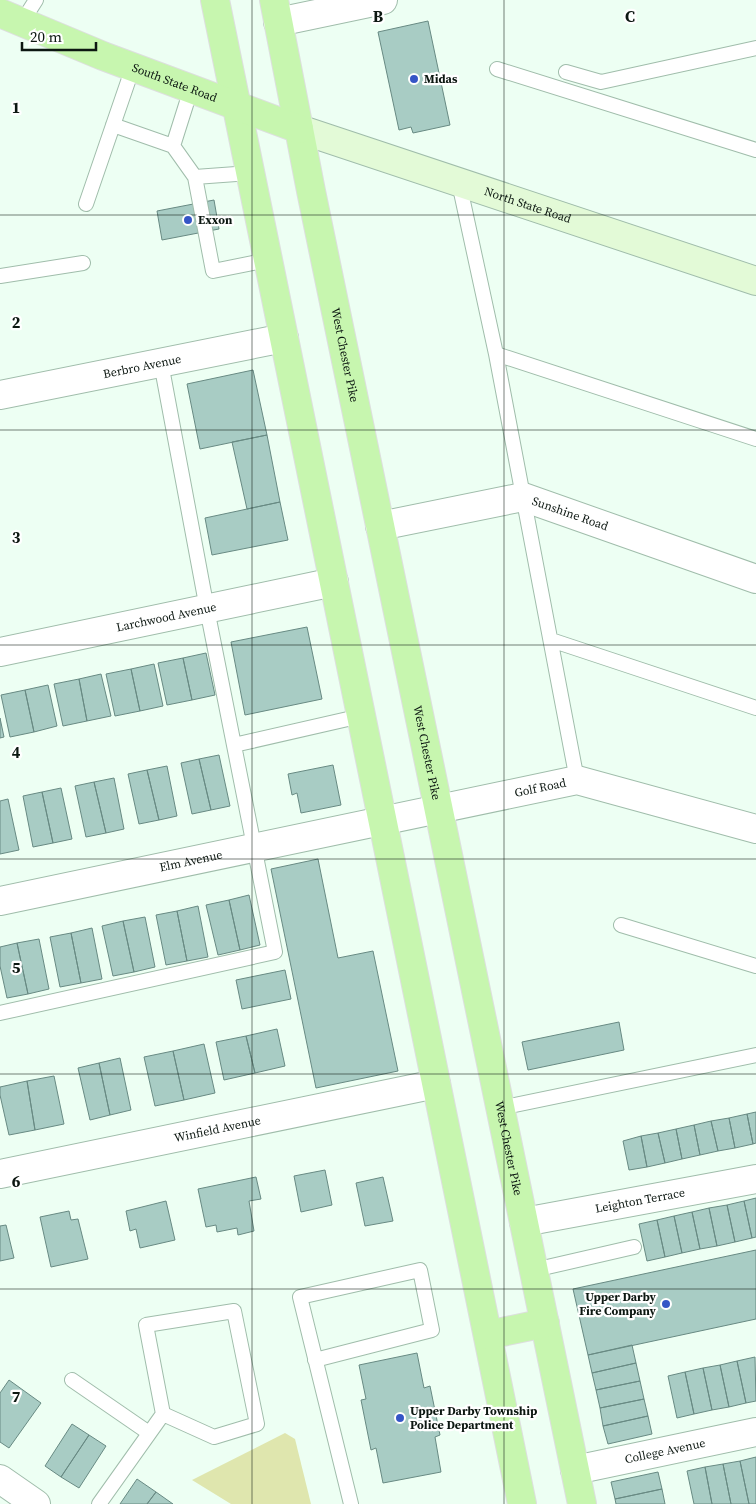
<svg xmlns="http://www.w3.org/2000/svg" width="756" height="1504" font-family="'Source Serif 4',serif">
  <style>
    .green { fill: #dfe6ae }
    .building { fill: #a8ccc4; stroke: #688a83 }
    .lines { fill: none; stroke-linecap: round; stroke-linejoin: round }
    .service-casing { stroke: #a0bdab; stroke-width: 16 }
    .minor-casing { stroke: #a0bdab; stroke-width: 30 }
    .secondary-casing { stroke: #a0bdab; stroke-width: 30 }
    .primary-casing { stroke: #dddfde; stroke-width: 30 }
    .service { stroke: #fff; stroke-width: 14 }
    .minor { stroke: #fff; stroke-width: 28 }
    .secondary { stroke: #e3fad7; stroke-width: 28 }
    .primary { stroke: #c7f6af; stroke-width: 28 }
    .grid { fill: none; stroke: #0c1711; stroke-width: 1; stroke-opacity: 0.55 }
    .poi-dot { fill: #3555c6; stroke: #fff; stroke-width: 2 }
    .labels { text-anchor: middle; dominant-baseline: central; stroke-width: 4.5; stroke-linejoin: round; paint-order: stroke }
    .poi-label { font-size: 12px; font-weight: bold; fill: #0c1711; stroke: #fff; text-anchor: start }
    .street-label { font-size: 12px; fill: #0c1711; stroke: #fff }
    .grid-label { font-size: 16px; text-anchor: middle; font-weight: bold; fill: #0c1711; stroke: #fff; stroke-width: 4.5; stroke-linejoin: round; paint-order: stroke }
  </style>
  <rect width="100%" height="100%" fill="#edfff3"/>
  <path class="green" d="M285,1433l10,6 16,65h-80l-39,-24z"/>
  <path class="building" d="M428,21l22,104 -37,8 -2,-6 -12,3 -21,-98z
    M214,200l5,29 -57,11 -5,-29z
    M253,370l14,65 -67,14 -13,-65z
    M267,435l13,67 -33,7 -15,-67z
    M280,502l8,38 -76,15 -7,-37z
    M307,627l15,72 -77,16 -14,-73z
    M206,653l9,42 -23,5 -9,-42z
    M183,658l9,42 -25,5 -9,-42z
    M154,664l9,42 -23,5 -9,-42z
    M131,669l9,42 -25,5 -9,-42z
    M101,674l10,42 -24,5 -8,-42z
    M79,679l8,42 -24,5 -9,-42z
    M48,685l9,41 -23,6 -9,-42z
    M25,690l9,42 -24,5 -9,-42z
    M0,718l4,19 -4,1z
    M219,755l11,51 -19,4 -12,-51z
    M199,759l12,51 -19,4 -11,-51z
    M333,765l8,40 -40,8 -4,-20 -5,2 -4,-21z
    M167,766l10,50 -18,4 -12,-50z
    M147,770l12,50 -20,4 -11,-50z
    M114,778l10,51 -18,4 -12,-51z
    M94,782l12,51 -20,4 -11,-51z
    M61,788l11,51 -19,4 -11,-51z
    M42,792l11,51 -20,4 -10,-51z
    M8,799l11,51 -19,4v-53z
    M318,859l20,99 35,-7 25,120 -82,17 -45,-219z
    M249,895l11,50 -20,5 -11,-50z
    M229,900l11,50 -22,5 -12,-50z
    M198,906l10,51 -21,4 -10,-50z
    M177,911l10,50 -21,4 -10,-50z
    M145,917l10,50 -21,5 -11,-51z
    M123,921l11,51 -21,4 -11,-50z
    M92,928l10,51 -21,4 -10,-50z
    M71,933l10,50 -21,4 -10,-50z
    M39,939l10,50 -21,5 -11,-51z
    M17,943l11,51 -21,4 -7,-32v-19z
    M285,970l6,29 -49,10 -6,-29z
    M619,1022l5,28 -96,20 -6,-28z
    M277,1029l8,37 -30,7 -9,-37z
    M246,1036l9,37 -31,7 -8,-38z
    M204,1044l11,49 -31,7 -11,-49z
    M173,1051l11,49 -29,6 -11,-49z
    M120,1058l11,52 -21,5 -11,-52z
    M99,1063l11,52 -20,5 -12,-52z
    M54,1076l10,48 -29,6 -8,-49z
    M27,1081l8,49 -26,5 -9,-40v-8z
    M756,1112v31l-3,1 -6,-30z
    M747,1114l6,30 -18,4 -6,-30z
    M729,1118l6,30 -17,3 -7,-30z
    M711,1121l7,30 -18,4 -6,-30z
    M694,1125l6,30 -18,4 -6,-30z
    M676,1129l6,30 -17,4 -7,-30z
    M658,1133l7,30 -18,4 -6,-31z
    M641,1136l6,31 -18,3 -6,-29z
    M325,1170l7,35 -31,7 -7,-36z
    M256,1177l5,22 -12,2 5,30 -16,4 -1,-7 -20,4 -1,-7 -10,2 -8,-38z
    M383,1177l10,44 -28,5 -9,-43z
    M756,1198v39l-4,1 -8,-37z
    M166,1201l9,39 -35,8 -4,-19 -6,2 -4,-20z
    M744,1201l8,37 -17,4 -8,-37z
    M727,1205l8,37 -18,4 -8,-38z
    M709,1208l8,38 -17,3 -8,-37z
    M69,1211l2,9 7,-1 10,40 -37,8 -11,-50z
    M692,1212l8,37 -18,4 -8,-37z
    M674,1216l8,37 -17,4 -8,-37z
    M657,1220l8,37 -18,4 -8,-37z
    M6,1225l8,33 -14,3v-35z
    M756,1250v69l-168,36 -15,-66z
    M632,1345l4,18 -44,10 -4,-18z
    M417,1353l7,35 6,-2 10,49 -5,2 6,35 -58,11 -7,-35 -5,2 -10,-50 5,-1 -7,-34z
    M755,1357l1,44 -10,2 -9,-42z
    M737,1361l9,42 -17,4 -9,-42z
    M636,1363l4,18 -44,9 -4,-17z
    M720,1365l9,42 -17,3 -9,-42z
    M703,1368l9,42 -18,4 -9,-42z
    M685,1372l9,42 -17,4 -9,-42z
    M9,1380l32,23 -32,45 -9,-6v-49z
    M640,1381l4,18 -44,9 -4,-18z
    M644,1399l4,17 -45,10 -3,-18z
    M648,1416l4,18 -44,10 -5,-18z
    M72,1424l17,11 -28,42 -16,-11z
    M89,1435l17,11 -27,42 -18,-11z
    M756,1457v47h-7l-9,-43z
    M740,1461l9,43h-18l-8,-40z
    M723,1464l8,40h-19l-7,-37z
    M705,1467l7,37h-18l-7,-33z
    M658,1472l4,17 -47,10 -4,-17z
    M137,1479l19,13 -9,12h-27z
    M662,1489l3,15h-49l-1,-5z
    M156,1492l17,12h-26z"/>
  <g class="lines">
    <g class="service-casing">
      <path id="service" d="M22,22l14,-22
        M497,69l259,81
        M566,72l35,10 155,-34
        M113,125l60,21 22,31 55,-4
        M173,146l18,-57
        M195,177l18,94 55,-11
        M459,183l37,171 81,426
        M86,204l47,-137
        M0,276l83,-13
        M496,354l260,85
        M551,640l205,68
        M234,745l127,-29
        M621,925l135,41
        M0,1013l275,-61 -68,-343 -46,-246
        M500,1108l256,-53
        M534,1270l100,-23
        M315,1360l117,-30 -12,-60 -120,27 51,207
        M72,1380l77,53
        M99,1504l64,-90 -17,-89 88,-14 23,113 -43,13 -51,-23"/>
    </g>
    <g class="minor-casing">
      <g id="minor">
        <path d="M278,22l105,-22"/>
        <path id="s1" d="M0,395l284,-57"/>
        <path id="s2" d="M380,526l143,-29 233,82"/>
        <path id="s3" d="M0,652l334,-70"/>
        <path id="s4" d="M0,901l577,-121 179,49"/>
        <path id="s5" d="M0,1174l436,-90"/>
        <path id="s6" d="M524,1222l232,-43"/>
        <path id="s7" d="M575,1470l181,-38"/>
        <path d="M0,1479l36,25"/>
      </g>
    </g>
    <g class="secondary-casing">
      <g id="secondary">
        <path id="s8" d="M299,129l457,152"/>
      </g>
    </g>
    <g class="primary-casing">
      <g id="primary">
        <path d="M215,0l307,1504"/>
        <path id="s9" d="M274,0l37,191 271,1313"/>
        <path id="s10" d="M0,13l103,43 196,73"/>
        <path d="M488,1335l57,-12"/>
      </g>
    </g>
    <use href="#service" class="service"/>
    <use href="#minor" class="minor"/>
    <use href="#secondary" class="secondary"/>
    <use href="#primary" class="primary"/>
  </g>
  <path class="grid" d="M252,0v1504M504,0v1504M0,215h756M0,430h756M0,645h756M0,859h756M0,1074h756M0,1289h756"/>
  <g class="poi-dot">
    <circle cx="414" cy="79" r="5"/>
    <circle cx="188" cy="220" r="5"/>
    <circle cx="666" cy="1304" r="5"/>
    <circle cx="400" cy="1418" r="5"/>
  </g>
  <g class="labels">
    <g class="poi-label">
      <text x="424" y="79">Midas</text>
      <text x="198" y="220">Exxon</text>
      <text x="656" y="1297" text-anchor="end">Upper Darby<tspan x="656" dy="14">Fire Company</tspan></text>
      <text x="410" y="1411">Upper Darby Township<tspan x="410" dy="14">Police Department</tspan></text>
    </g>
    <g class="street-label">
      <text stroke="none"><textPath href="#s10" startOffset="188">South State Road</textPath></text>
      <text stroke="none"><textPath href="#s8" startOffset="241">North State Road</textPath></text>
      <text stroke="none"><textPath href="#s9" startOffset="362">West Chester Pike</textPath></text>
      <text stroke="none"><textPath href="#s1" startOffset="145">Berbro Avenue</textPath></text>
      <text stroke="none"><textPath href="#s2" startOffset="196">Sunshine Road</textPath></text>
      <text stroke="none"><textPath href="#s3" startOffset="170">Larchwood Avenue</textPath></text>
      <text stroke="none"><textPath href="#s9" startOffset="768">West Chester Pike</textPath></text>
      <text stroke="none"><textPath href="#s4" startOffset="552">Golf Road</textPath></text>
      <text stroke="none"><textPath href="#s4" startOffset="195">Elm Avenue</textPath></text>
      <text stroke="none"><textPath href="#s5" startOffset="222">Winfield Avenue</textPath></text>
      <text stroke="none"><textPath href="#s9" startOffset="1172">West Chester Pike</textPath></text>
      <text stroke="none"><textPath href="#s6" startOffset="118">Leighton Terrace</textPath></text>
      <text stroke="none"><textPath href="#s7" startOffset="92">College Avenue</textPath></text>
    </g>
  </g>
  <g class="grid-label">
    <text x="378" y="22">B</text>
    <text x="630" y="22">C</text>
    <text x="16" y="113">1</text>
    <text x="16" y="328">2</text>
    <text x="16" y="543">3</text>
    <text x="16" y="758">4</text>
    <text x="16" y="973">5</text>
    <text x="16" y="1187">6</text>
    <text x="16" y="1402">7</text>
  </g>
  <path d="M22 42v8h74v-8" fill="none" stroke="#0c1711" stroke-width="2.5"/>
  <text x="30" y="42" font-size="15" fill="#0c1711" stroke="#ffffff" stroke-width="4" paint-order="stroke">20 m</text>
</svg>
